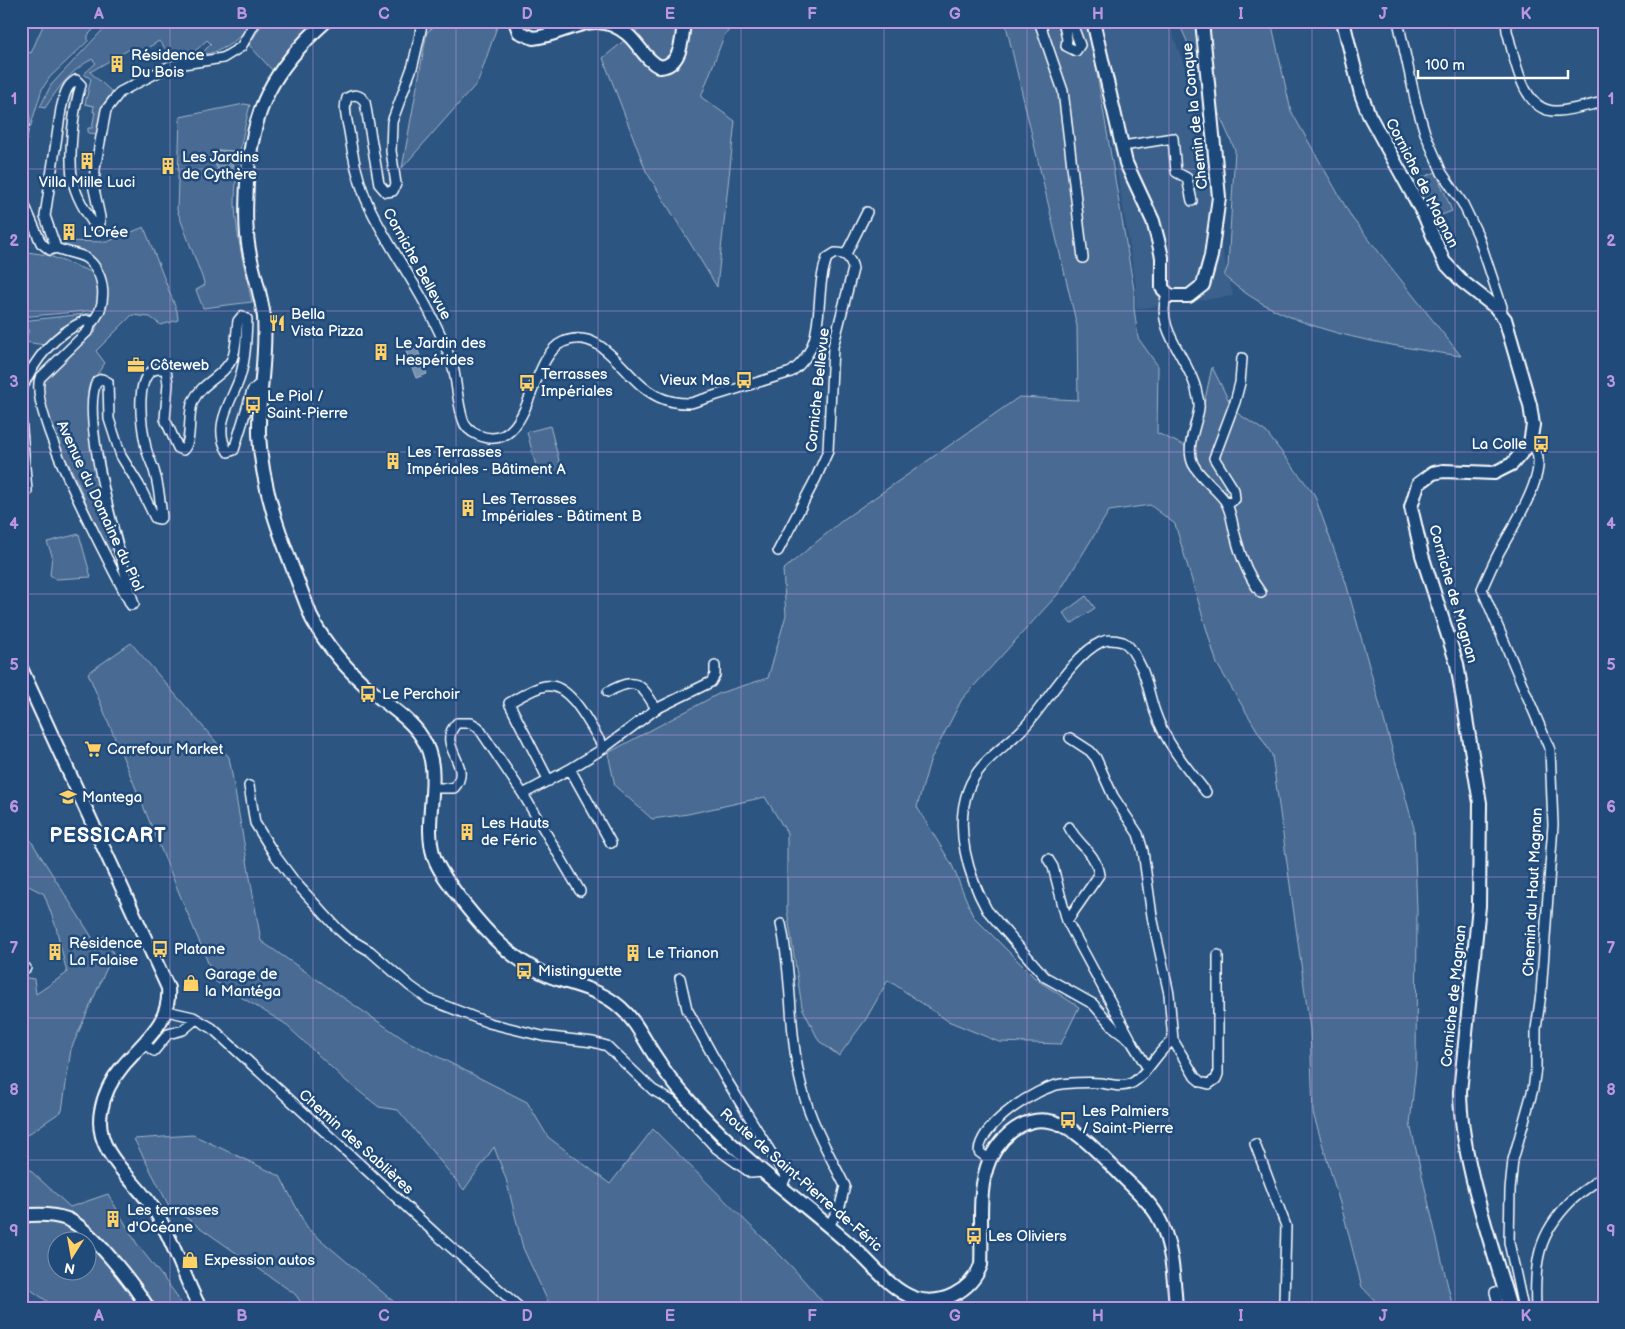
<svg xmlns="http://www.w3.org/2000/svg" width="1625" height="1329" font-family="'Balsamiq Sans',sans-serif">
  <style>
    .built { fill: #3b618b }
    .green { fill: #486b92; stroke: #a4b5c8; fill-rule: evenodd }
    .water { fill: #748fad; stroke: #acbcce }
    .lines { fill: none; stroke-linecap: round; stroke-linejoin: round }
    .street-casing { stroke: #fff; stroke-width: 12 }
    .secondary-casing { stroke: #fff; stroke-width: 16 }
    .street { stroke: #1f4a7a; stroke-width: 9 }
    .secondary { stroke: #1f4a7a; stroke-width: 12 }
    .grid { fill: none; stroke: #bd96df; stroke-width: 1; stroke-opacity: 0.55 }
    .labels { text-anchor: middle; dominant-baseline: central; stroke-width: 5; stroke-linejoin: round; paint-order: stroke }
    .poi-label { font-size: 15px; fill: #fff; stroke: #1f4a7a; text-anchor: start }
    .street-label { font-size: 15px; fill: #fff; stroke: #1f4a7a }
    .district-label { font-size: 20px; font-weight: bold; letter-spacing: 1px; fill: #fff; stroke: #1f4a7a }
    .neatline { fill: none; stroke: #bd96df; stroke-width: 2 }
    .grid-label { font-size: 16px; text-anchor: middle; font-weight: bold; fill: #bd96df }
  </style>
  <rect width="100%" height="100%" fill="#2c5582"/>
  <filter id="ink" filterUnits="userSpaceOnUse"><feTurbulence type="fractalNoise" baseFrequency=".02" numOctaves="2"/><feDisplacementMap in="SourceGraphic" scale="10" xChannelSelector="R" yChannelSelector="G"/><feConvolveMatrix kernelMatrix="1 2 1 2 8 2 1 2 1" color-interpolation-filters="sRGB"/></filter>
  <g filter="url(#ink)">
    <path class="built" d="M1090,21h78l28,77 17,76 7,66 13,56 -97,13v-23l-13,-80z"/>
    <path class="green" d="M45,21h57l-14,14v6l-38,36 -8,12 -12,39 -9,-37v-26l7,-13 3,1z
      M111,21h140c-11,18 -23,28 -44,33l-4,-2 8,-8 -4,-4 -15,14 -21,2 -12,-15 -20,12 -4,-7 -45,26 22,20 -10,15 -2,27 -12,-1v-5h4l3,-16h-2l1,-6 -9,-2 6,-25 -7,-5 12,-11 -4,-4c-22,12 -33,28 -47,49l-5,-1 11,-22z
      M264,21h53l-43,51 -25,-27z
      M441,21h58l-21,61 -76,86 25,-136z
      M648,21h89l-13,15 -23,61 34,24 -18,166 -71,-116 -43,-113z
      M1005,21h83l46,269v18l4,30 20,28 -1,67 37,17 18,-83 22,44 32,21 48,62 32,89 68,245 3,82 -1,156 -6,58 43,184h-71l-20,-21 -17,-67 -32,-107 -3,-84 -38,-274 -55,-91 -42,-140 -25,-19 -41,6 -51,83 -96,105 -32,62 -13,46 35,58 21,51 64,64 42,27 -18,37 -62,-2 -51,-21 -60,-41 -22,39 -27,37 -20,-15 -17,-34 -15,-97v-77l-22,-36 -77,17 -36,5 -37,-33 -7,-33 112,-60 48,-15 18,-63 -3,-45 61,-51 175,-122 59,3 -1,-74z
      M1178,21h93l20,90 61,107 109,138c-79,-12 -176,-24 -237,-80l4,-10 7,-116z
      M244,104l6,1c-8,32 -15,65 -15,99 1,33 10,65 17,98l-49,6 -7,-18 9,-5 -28,-75 3,-93z
      M1436,172l16,39 -18,7 -15,-39z
      M144,227l33,84 1,9 -17,5 -11,-8 -18,-2 -36,36 9,12 -12,17 -4,16 25,152 -7,6c-10,-23 -19,-47 -29,-71 -12,-26 -41,-71 -34,-100 3,-19 37,-38 51,-50l9,-39 -9,-32 -30,-7 -6,-14 48,1z
      M21,251l26,4 47,18 5,21 -3,16 -75,7v-47l8,-5 -8,-1z
      M94,313l-35,16 -14,16 -20,-3 4,-13 -8,-4v-4z
      M550,426l12,46 -23,5 -12,-45z
      M79,534l12,43 -35,2 -6,-4 2,-20 -5,-13z
      M1086,596l9,12 -24,16 -8,-11z
      M131,643l98,114 32,184 144,99 122,62 21,35 62,47 43,-55 139,138 36,41h-277l-28,-60 -17,-69 -12,-32 -30,43 -66,-80 -19,-3 -33,-26 -62,-58 -68,-41 -128,-309z
      M21,825l74,117 13,-8 5,20 -42,95 -9,62 -41,28v-162l13,2 2,15 31,-21 -11,-46 -12,-33 -23,-12z
      M193,1135l87,41 27,52 94,80h-96l-10,-14 -126,-88 -35,-67z
      M21,1162l49,45 38,-13 29,50 38,49 8,15h-126l-26,-18 -10,-3zM58,1242h30v30h-30z"/>
    <path class="water" d="M219,150l14,1 -1,18 -11,5 -5,-8z
      M417,348l10,26 -11,4 -10,-26z"/>
    <g class="lines">
      <g class="street-casing">
        <path id="street" d="M423,21l-10,44 -21,57 -1,29 5,33 -3,7 -7,1 -7,-8 -14,-82c-4,-7 -11,-9 -18,-4 -4,10 0,22 2,33 3,22 8,45 16,66 18,43 48,80 68,122 8,16 16,34 21,52 3,16 4,33 9,49 2,7 8,12 15,15 54,22 50,-78 85,-93 35,-15 56,25 79,44 14,12 31,18 49,17l100,-31c39,-28 21,-74 36,-114l8,-5c11,0 16,5 18,16l-20,78 -5,104 -12,27 -38,73
          M1039,21l24,70 20,167
          M1063,21l4,18 -1,7 10,5 4,-6 -9,-24
          M1398,21l18,82 9,30 17,40 21,31 15,31 24,72 -1,7
          M1506,21l1,10c8,27 15,83 51,80 15,-1 31,-6 46,-9
          M21,105l3,14 -3,22
          M1123,146l50,-8 3,34 11,6 5,23
          M21,197l20,46 9,7 6,-2 -11,-32 16,-107c3,-11 4,-23 15,-29l5,5c-8,23 -12,68 -9,92 3,18 13,34 23,49l5,-3v-6l-6,-28 1,-20 11,-59 14,-18 50,-26 53,-8 18,-11 15,-26
          M56,248c9,4 22,5 30,10 20,14 23,50 4,66
          M846,254l21,-42
          M1167,294c-13,35 21,63 29,95 1,6 4,13 3,19 -2,17 -14,38 -6,56 7,14 23,24 32,37 7,11 7,24 11,37 5,20 12,38 25,55
          M21,391c13,-32 34,-57 65,-71l4,4 -1,6 -49,48c-13,34 72,189 91,227l3,-1c-12,-42 -56,-188 -37,-223l5,-2 6,3 1,37 12,37 18,29 16,33 5,1 2,-3c-2,-14 -3,-29 -7,-42 -2,-9 -7,-17 -9,-26 -4,-19 -16,-88 20,-78l2,14 -3,35 13,29 5,2c10,-9 4,-35 10,-49 9,-19 30,-24 39,-42 5,-10 4,-27 6,-38l4,-5 5,3c-1,20 -1,41 -8,61 -8,22 -27,47 -11,72l6,-2 18,-59 5,-5h4
          M21,417l6,74 -3,5h-3
          M1227,505l8,-6 -1,-9 -20,-32 21,-56 5,-19 2,-25
          M608,692c27,-15 33,-10 48,17
          M1070,738l20,13 6,7 17,38 25,38 5,17 9,65 17,78 4,46 22,37 6,5 8,2 7,-5 2,-5v-119
          M570,769l41,74
          M549,781l-40,-78c11,-6 24,-15 36,-17 26,-5 47,44 59,62
          M249,786l6,37 19,31 21,28 43,47 10,9 22,13 40,35 18,13 61,24 53,13 51,6 14,4 46,44 19,11 44,47 35,25 12,-1
          M433,788h21c21,-23 -20,-42 3,-65h14l7,4 45,67 57,97
          M523,794l47,-25 34,-21 52,-39 55,-27 4,-7v-9
          M1048,859l5,8 14,54 32,-46c-4,-25 -21,-29 -30,-48
          M1067,921l63,117
          M781,924c12,54 7,111 21,164 9,35 27,66 43,98l-5,20 -11,20
          M21,968h5
          M680,978l7,31 37,67 62,101 -5,11
          M167,1011l26,6 19,11 225,207 83,73
          M143,1043l11,8 14,-17 15,-4 13,-11
          M1147,1067l-16,-26 -15,-11 -23,-26 -48,-27 -58,-67c-19,-34 -33,-82 -19,-120 11,-31 40,-43 60,-67 19,-22 47,-69 73,-81 6,-3 15,-2 22,0 8,3 15,19 19,27 6,15 8,29 13,43 10,30 31,55 51,80
          M1255,1144l31,82 -2,76 -3,6
          M990,1160l-11,-8c1,-28 57,-64 82,-68 12,-1 27,-2 39,-1 10,1 21,5 30,1 16,-7 27,-33 43,-44
          M1495,1292l4,16
          M1523,1308l-14,-66 1,-52 3,-30 20,-71 3,-21v-39l5,-35 12,-169 -3,-75 -68,-161c6,-14 12,-28 20,-42 11,-21 54,-84 28,-104
          M1536,1308c-2,-46 2,-74 35,-107 10,-10 23,-16 33,-27"/>
      </g>
      <g class="secondary-casing">
        <path id="secondary" d="M326,21c-54,49 -74,88 -79,161 -1,23 -2,46 2,68 4,22 12,44 15,67 3,39 -6,78 -5,117 3,66 31,125 53,185 16,30 37,53 63,75 15,13 35,25 46,42 25,36 0,81 13,121 6,17 21,34 31,48 23,29 47,55 82,70 26,11 52,13 74,33 16,14 24,34 36,51 8,13 18,26 28,37 49,58 113,102 169,152 18,16 37,42 60,50 27,9 57,-7 67,-33 2,-33 -5,-75 9,-106 7,-14 17,-26 30,-33 38,-21 71,20 96,44 13,14 31,28 41,45 15,25 17,64 19,93
          M515,21l4,11 14,6c34,-3 61,-32 94,-4 12,10 18,26 33,33 22,-2 22,-28 24,-46
          M1093,21l33,142 27,58 5,19 4,17v31l8,8h19l14,-11 8,-29 8,-59 -17,-176
          M1343,21l18,73 8,21 56,102 19,45 19,20 32,25 10,12 25,86 3,20 -3,18 -18,21 -18,9 -51,-2 -10,2 -15,11 -7,23 11,48 35,109 23,139 -1,103 -19,186c1,69 31,149 50,216
          M21,668l147,320c3,36 -25,53 -46,79 -11,13 -18,27 -21,44 -8,43 34,67 54,100 19,30 28,65 45,97
          M21,1216c15,-2 32,-2 46,3 24,10 67,66 81,89"/>
      </g>
      <use href="#street" class="street"/>
      <use href="#secondary" class="secondary"/>
    </g>
  </g>
  <path class="grid" d="M170,21v1287M313,21v1287M456,21v1287M598,21v1287M741,21v1287M884,21v1287M1027,21v1287M1169,21v1287M1312,21v1287M1455,21v1287M21,169h1583M21,311h1583M21,452h1583M21,594h1583M21,735h1583M21,877h1583M21,1018h1583M21,1160h1583"/>
  <defs>
    <g id="building-bare" transform="scale(1.35)"><path d="M-4-6H4V6H1V3H-1V6H-4ZM-2.5-4.3h1.7v1.8h-1.7ZM.8-4.3h1.7v1.8H.8ZM-2.5-1h1.7V.8h-1.7ZM.8-1h1.7V.8H.8Z" fill="#ffd166" stroke="#1f4a7a" stroke-width="2.5" paint-order="stroke"/></g>
    <g id="restaurant-bare" transform="scale(1.35)"><path d="M-5-6h1v4h1v-4h1v4h1v-4h1v5L-1.5 .5V6h-2V.5L-5-1ZM5-6V6H3V1.5H1.5Q1.5-4 5-6Z" fill="#ffd166" stroke="#1f4a7a" stroke-width="2.5" paint-order="stroke"/></g>
    <g id="office-bare" transform="scale(1.35)"><path d="M-6-3h4V-5.5h4V-3h4V5H-6ZM-1-4.5V-3h2v-1.5ZM-6 0V1H6V0Z" fill="#ffd166" stroke="#1f4a7a" stroke-width="2.5" paint-order="stroke"/></g>
    <g id="bus-bare" transform="scale(1.35)"><path d="M-5-6H5V4H4V6H2V4H-2V6H-4V4H-5ZM-3.5-4V0h7V-4ZM-3.5 1.2v1.5H-2V1.2ZM2 1.2v1.5H3.5V1.2Z" fill="#ffd166" stroke="#1f4a7a" stroke-width="2.5" paint-order="stroke"/></g>
    <g id="supermarket-bare" transform="scale(1.35)"><path d="M-6-5.5h2.5l.6 2H6L4.5 2H-2.5L-4.4-4H-6ZM-1.5 3.2a1.3 1.3 0 1 0 .1 0ZM3 3.2a1.3 1.3 0 1 0 .1 0Z" fill="#ffd166" stroke="#1f4a7a" stroke-width="2.5" paint-order="stroke"/></g>
    <g id="school-bare" transform="scale(1.35)"><path d="M0-5L7-2L0 1L-7-2ZM-4 1L0 2.5L4 1V4Q0 6-4 4Z" fill="#ffd166" stroke="#1f4a7a" stroke-width="2.5" paint-order="stroke"/></g>
    <g id="shop-bare" transform="scale(1.35)"><path d="M-5-2.5h2.3a2.7 3.5 0 0 1 5.4 0H5L5.5 6h-11ZM-1.5-2.5h3a1.5 2.3 0 0 0-3 0Z" fill="#ffd166" stroke="#1f4a7a" stroke-width="2.5" paint-order="stroke"/></g>
  </defs>
  <g fill-rule="evenodd">
    <use href="#building-bare" x="117" y="64"/>
    <use href="#building-bare" x="87" y="161"/>
    <use href="#building-bare" x="168" y="166"/>
    <use href="#building-bare" x="69" y="232"/>
    <use href="#restaurant-bare" x="277" y="323"/>
    <use href="#building-bare" x="381" y="352"/>
    <use href="#office-bare" x="136" y="365"/>
    <use href="#bus-bare" x="744" y="380"/>
    <use href="#bus-bare" x="527" y="383"/>
    <use href="#bus-bare" x="253" y="405"/>
    <use href="#bus-bare" x="1541" y="444"/>
    <use href="#building-bare" x="393" y="461"/>
    <use href="#building-bare" x="468" y="508"/>
    <use href="#bus-bare" x="368" y="694"/>
    <use href="#supermarket-bare" x="93" y="749"/>
    <use href="#school-bare" x="68" y="797"/>
    <use href="#building-bare" x="467" y="832"/>
    <use href="#bus-bare" x="160" y="949"/>
    <use href="#building-bare" x="55" y="952"/>
    <use href="#building-bare" x="633" y="953"/>
    <use href="#bus-bare" x="524" y="971"/>
    <use href="#shop-bare" x="191" y="983"/>
    <use href="#bus-bare" x="1068" y="1120"/>
    <use href="#building-bare" x="113" y="1219"/>
    <use href="#bus-bare" x="974" y="1236"/>
    <use href="#shop-bare" x="190" y="1260"/>
  </g>
  <g class="labels">
    <g class="poi-label">
      <text x="131" y="55">Résidence<tspan x="131" dy="17">Du Bois</tspan></text>
      <text x="182" y="157">Les Jardins<tspan x="182" dy="17">de Cythère</tspan></text>
      <text x="87" y="182" text-anchor="middle">Villa Mille Luci</text>
      <text x="83" y="232">L'Orée</text>
      <text x="291" y="314">Bella<tspan x="291" dy="17">Vista Pizza</tspan></text>
      <text x="395" y="343">Le Jardin des<tspan x="395" dy="17">Hespérides</tspan></text>
      <text x="150" y="365">Côteweb</text>
      <text x="541" y="374">Terrasses<tspan x="541" dy="17">Impériales</tspan></text>
      <text x="730" y="380" text-anchor="end">Vieux Mas</text>
      <text x="267" y="396">Le Piol /<tspan x="267" dy="17">Saint-Pierre</tspan></text>
      <text x="1527" y="444" text-anchor="end">La Colle</text>
      <text x="407" y="452">Les Terrasses<tspan x="407" dy="17">Impériales - Bâtiment A</tspan></text>
      <text x="482" y="499">Les Terrasses<tspan x="482" dy="17">Impériales - Bâtiment B</tspan></text>
      <text x="382" y="694">Le Perchoir</text>
      <text x="107" y="749">Carrefour Market</text>
      <text x="82" y="797">Mantega</text>
      <text x="481" y="823">Les Hauts<tspan x="481" dy="17">de Féric</tspan></text>
      <text x="69" y="943">Résidence<tspan x="69" dy="17">La Falaise</tspan></text>
      <text x="174" y="949">Platane</text>
      <text x="647" y="953">Le Trianon</text>
      <text x="538" y="971">Mistinguette</text>
      <text x="205" y="974">Garage de<tspan x="205" dy="17">la Mantéga</tspan></text>
      <text x="1082" y="1111">Les Palmiers<tspan x="1082" dy="17">/ Saint-Pierre</tspan></text>
      <text x="127" y="1210">Les terrasses<tspan x="127" dy="17">d'Océane</tspan></text>
      <text x="988" y="1236">Les Oliviers</text>
      <text x="204" y="1260">Expession autos</text>
    </g>
    <g class="street-label">
      <text transform="translate(1195 116) rotate(-96)">Chemin de la Conque</text>
      <text transform="translate(1422 183) rotate(63)">Corniche de Magnan</text>
      <text transform="translate(417 264) rotate(61)">Corniche Bellevue</text>
      <text transform="translate(818 390) rotate(-84)">Corniche Bellevue</text>
      <text transform="translate(100 506) rotate(65)">Avenue du Domaine du Piol</text>
      <text transform="translate(1453 594) rotate(74)">Corniche de Magnan</text>
      <text transform="translate(1533 892) rotate(-87)">Chemin du Haut Magnan</text>
      <text transform="translate(1454 996) rotate(-84)">Corniche de Magnan</text>
      <text transform="translate(356 1142) rotate(42)">Chemin des Sablières</text>
      <text transform="translate(801 1180) rotate(41)">Route de Saint-Pierre-de-Féric</text>
    </g>
    <g class="district-label">
      <text x="108" y="836">PESSICART</text>
    </g>
  </g>
  <rect width="1625" height="1329" fill="none" stroke="#1f4a7a" stroke-width="55"/>
  <g transform="translate(72 1256) rotate(191)"><circle r="24" fill="#1f4a7a" stroke="#7992af"/>
  <path d="M0-4L9 19L0 12L-9 19Z" fill="#ffd166"/>
  <text y="-8" font-size="14" font-weight="bold" text-anchor="middle" fill="#ffffff">N</text>
  </g>
  <path d="M1418 70v8h150v-8" fill="none" stroke="#ffffff" stroke-width="2.5"/>
  <text x="1425" y="70" font-size="15" fill="#ffffff" stroke="#1f4a7a" stroke-width="4" paint-order="stroke">100 m</text>
  <rect x="28" y="28" width="1570" height="1274" class="neatline"/>
  <g class="grid-label">
    <text x="99" y="19">A</text>
    <text x="242" y="19">B</text>
    <text x="384" y="19">C</text>
    <text x="527" y="19">D</text>
    <text x="670" y="19">E</text>
    <text x="812" y="19">F</text>
    <text x="955" y="19">G</text>
    <text x="1098" y="19">H</text>
    <text x="1241" y="19">I</text>
    <text x="1383" y="19">J</text>
    <text x="1526" y="19">K</text>
    <text x="14" y="104">1</text>
    <text x="1611" y="104">1</text>
    <text x="14" y="246">2</text>
    <text x="1611" y="246">2</text>
    <text x="14" y="387">3</text>
    <text x="1611" y="387">3</text>
    <text x="14" y="529">4</text>
    <text x="1611" y="529">4</text>
    <text x="14" y="670">5</text>
    <text x="1611" y="670">5</text>
    <text x="14" y="812">6</text>
    <text x="1611" y="812">6</text>
    <text x="14" y="953">7</text>
    <text x="1611" y="953">7</text>
    <text x="14" y="1095">8</text>
    <text x="1611" y="1095">8</text>
    <text x="14" y="1236">9</text>
    <text x="1611" y="1236">9</text>
    <text x="99" y="1321">A</text>
    <text x="242" y="1321">B</text>
    <text x="384" y="1321">C</text>
    <text x="527" y="1321">D</text>
    <text x="670" y="1321">E</text>
    <text x="812" y="1321">F</text>
    <text x="955" y="1321">G</text>
    <text x="1098" y="1321">H</text>
    <text x="1241" y="1321">I</text>
    <text x="1383" y="1321">J</text>
    <text x="1526" y="1321">K</text>
  </g>
</svg>
